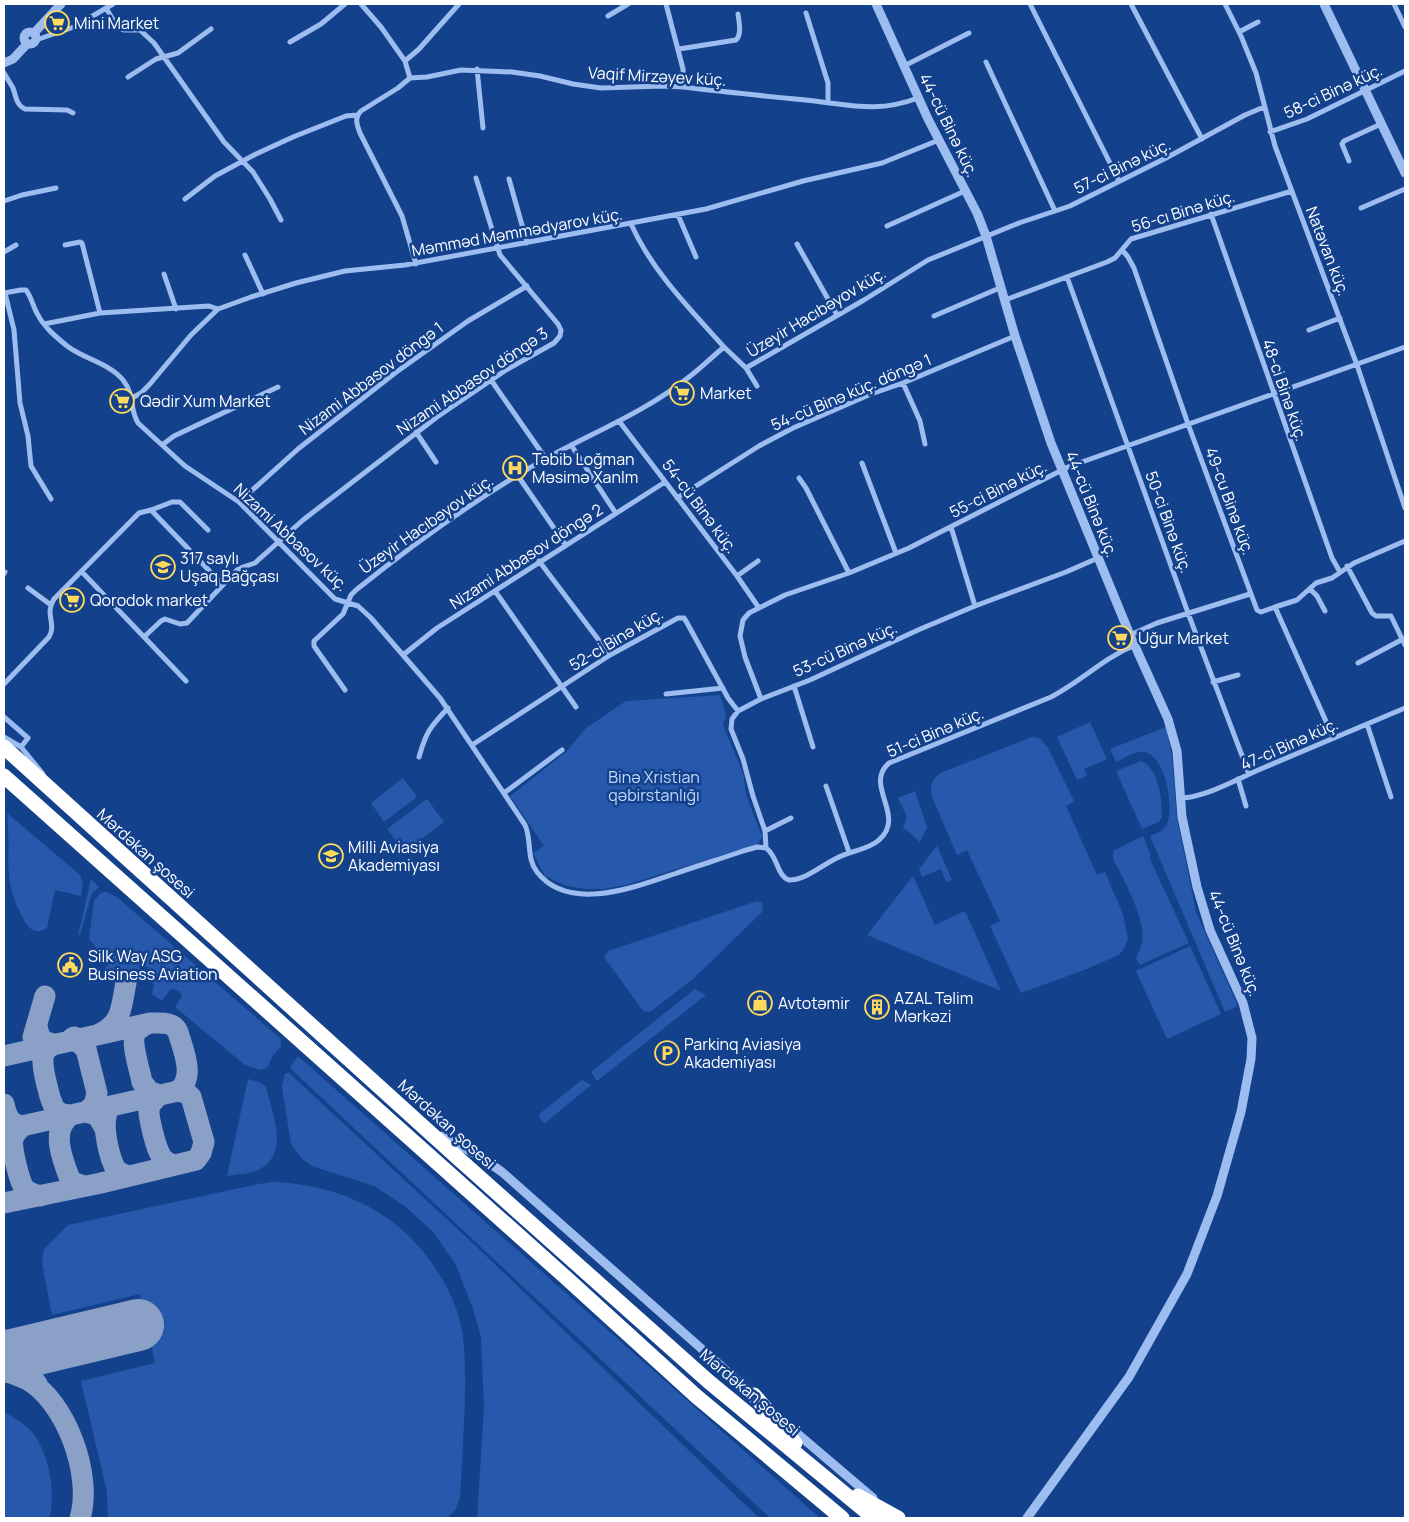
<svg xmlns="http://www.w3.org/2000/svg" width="1409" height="1522" font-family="Manrope,sans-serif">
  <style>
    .green { fill: #2659ab }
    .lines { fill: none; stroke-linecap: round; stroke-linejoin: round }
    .taxiway { stroke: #8aa0c6; stroke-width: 21 }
    .runway { stroke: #8aa0c6; stroke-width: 52 }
    .minor { stroke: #9dbdf0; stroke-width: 5 }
    .tertiary { stroke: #9dbdf0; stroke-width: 9 }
    .motorway { stroke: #fff; stroke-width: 15 }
    .labels { text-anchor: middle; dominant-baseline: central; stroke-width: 5; stroke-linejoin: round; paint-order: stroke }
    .poi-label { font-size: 16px; fill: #fff; stroke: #14418c; text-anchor: start }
    .street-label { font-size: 16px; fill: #fff; stroke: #14418c }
    .park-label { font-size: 16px; fill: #c3d9fc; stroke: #14418c }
  </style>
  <rect width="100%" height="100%" fill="#14418c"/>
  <path class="green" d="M720,695l6,20 -3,10 20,48 3,21 16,43 -4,7 -132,41 -23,4h-17l-19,-3 -22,-10 -12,-23 11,-7 -34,-50 56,-44 20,-24 40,-27z
    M1090,722l17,37 -23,10 3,7 -10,4 -20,-43z
    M1166,727l6,29 5,62 19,94 42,94 -13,6 -75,-176c6,-2 12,-5 16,-10 9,-15 0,-76 -25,-74 -8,0 -18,7 -25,10l-6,-13z
    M1032,737l8,1 8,10 26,53 -8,5 31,69 8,-3 18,42 5,25 -5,11 -4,5 -35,15 -63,23 -31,-67 10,-5 -33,-71 -10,5 -25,-58c-2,-11 -1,-17 8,-24z
    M1141,761c18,7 21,39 21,56l-3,5 -17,7 -26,-58z
    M403,778l14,19 -33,25 -13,-19z
    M915,791l12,36 -7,15 -17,-15 4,-10 -9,-19z
    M427,799l17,23 -40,30 -17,-23z
    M7,813l73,62 3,8 -2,13 -26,-6 -8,38c-10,6 -16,3 -22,-6 -25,-45 -13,-61 -18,-109z
    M1143,836l8,20 -2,1 40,86 -49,22 -4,-7c2,-5 5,-10 6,-15 5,-24 -19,-63 -29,-85v-7z
    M937,846l15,34 -6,2 -5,-13 -19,8 -3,-8z
    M913,876l22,49 30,-14 36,80 -134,-56z
    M91,879l8,8 -7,6 -12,42h-2z
    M102,892h5l11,6 163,141v8l-8,8 -6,13 -7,2 -15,-5 -70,-58 7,-11 -2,-4 -6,-3 -4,1 -8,11 -10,-7 2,-10 -5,-2 2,-7 -3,-8h-7l-7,8c-11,0 -21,2 -30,-6l5,-5 -20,-25 5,-39z
    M757,901l4,1 2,3 -1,7 -69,67 -43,33 -7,-1 -39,-54 4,-6z
    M1190,946l31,68 -54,25 -31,-68z
    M695,989l11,6 -109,86 -6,-9z
    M298,1056l522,462h-50l-480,-450z
    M285,1073h4l190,176 280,269h-282l7,-110 -3,-71 -8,-28 -17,-44 -22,-32 -28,-26 -32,-21 -62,-20 -10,-7 -11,-15 -9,-57z
    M248,1079l11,3 7,5c6,27 25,67 -8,83 -8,4 -21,4 -31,6z
    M582,1080l9,5 -47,39 -6,-9z
    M274,1182c68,3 129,32 165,92 10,16 18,33 22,52 5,23 4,47 4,71 -1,33 -3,66 -5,99 -2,10 -5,16 -13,22h-339l-1,-26 -26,-111 74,-18 -15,-69 -88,21 -10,-52 2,-14 24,-24 190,-41z
    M4,1412c9,5 18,10 26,18 18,18 27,64 19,88h-45z"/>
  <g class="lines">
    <path class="taxiway" d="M150,1023c-5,2 -10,4 -14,9 -6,9 4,39 6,50l7,9 10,4c-4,4 -8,8 -10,13 -1,9 7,40 12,48 3,5 7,7 13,9
      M37,1026c2,12 6,17 18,18 -6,3 -11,6 -12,14 -1,10 7,45 13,52 4,4 9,5 15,5
      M99,1034c24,-11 22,-28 27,-51
      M33,1037l12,-41
      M74,1037l-4,3 8,2 8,7 11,44 -3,12 -8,7 11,3 7,12
      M4,1056l146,-33c11,0 23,-2 28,9 5,18 18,45 0,59
      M4,1104c3,13 6,20 19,22
      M107,1113c-5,13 2,46 10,58l11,5
      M71,1115c-21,14 -9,44 -1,64l3,3 11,4
      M23,1126c-4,3 -8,7 -10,12 -2,9 6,44 12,51 4,4 9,5 15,7
      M4,1130l174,-39 10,3 3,3 13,45 -3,11 -5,7 -95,23 -97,20
      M4,1340l33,44
      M4,1371c7,2 15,5 22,8 40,21 67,97 54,139"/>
    <path class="runway" d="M4,1357l134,-32"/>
    <path class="minor" d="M361,4l20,23 24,34 14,-12 40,-45
      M666,4l17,65 1,18
      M1030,4l89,177
      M1131,4l71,135
      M1225,4l16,32 15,37 19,73 82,219 48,143
      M1394,4l11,23
      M106,8l12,20 6,2h16l14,13 70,99 29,30 17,27 11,21
      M806,13l22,70v20
      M608,16l20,-12
      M1239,32l19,-10
      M36,40l38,-13 39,-23
      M290,42l31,-18 24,-20
      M679,49l57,-9c6,-6 3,-18 2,-26
      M405,61l5,17
      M986,62l69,149
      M904,66l65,-33
      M477,69l6,59
      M4,73c3,5 6,10 9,15 3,8 3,17 12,21l42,1 6,3
      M128,77l28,-18 22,-6 33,-24
      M1270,132l37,-13 98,-48
      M1349,161l-7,-17 2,-3 37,-17
      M509,179l18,64
      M185,199l30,-23 41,-22 37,-17 53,-21 11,-1
      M4,201l18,-6 34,-7
      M1361,208l44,-19
      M1211,214l121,344 8,14
      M678,215l18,42
      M631,224c21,47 59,85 93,123
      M887,226l78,-35
      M797,244l40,71
      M65,245l15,-3 2,1 18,70
      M1122,250l6,7 6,11 54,156 69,186 4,2 14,-5 58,130
      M4,252l12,-7
      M245,255l18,39
      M416,264l-14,-48 -42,-83c-3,-8 -6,-15 1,-22l37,-23 12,-10 17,-1 34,-7 51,2 28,4 33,8 28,4 62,-2 21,1c40,5 81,9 121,13 43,4 71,14 113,-2
      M164,274l12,35
      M1067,277l121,336 61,161
      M4,293l17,-3h5c6,8 7,17 12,25 6,12 18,22 29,31 17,13 42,17 56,34 12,15 6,28 15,43l47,43 54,36 96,97 23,7 13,12 69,80 85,127c7,15 1,33 12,47 32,41 98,15 137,2 23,-8 46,-15 69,-23l14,-4 9,1
      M5,293l9,37 6,73 8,33 3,30 20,33
      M1005,300l102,-38 8,-4 16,-19 161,-48
      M934,316l68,-29
      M44,324l56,-11 109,-7 9,3
      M1309,330l31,-12
      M746,368l11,18
      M491,380l55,79
      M903,383l17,38 5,23
      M132,398l9,-5 9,-9 41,-49 27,-26 33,-12 45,-14 49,-12 60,-6 301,-56 97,-28 79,-18 57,-23
      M619,421l118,155 22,32
      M416,432l20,30
      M162,445l12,-9 104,-49
      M571,445l44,67
      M862,463l34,90
      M518,476l47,68
      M799,478l7,10 43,85
      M677,498l82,-52 34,-18 78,-34 32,-11 112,-47
      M239,502l59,-53 97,-76 73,-52 59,-35
      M151,510l21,-8h8l28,28
      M951,527l24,79
      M539,561l71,94
      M1347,566l25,47 4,3h15l14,29
      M82,572l104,109
      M4,574l1,-2
      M737,576l21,-15
      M28,588l23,17
      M1310,589l7,7 8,15
      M495,591l81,116
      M1275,607l22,-7 19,-17 16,-5 22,-15 51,-22
      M1130,635l27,-12 93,-29
      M144,637l17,-16 4,-2 15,5 7,-1 50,-53 6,-3 12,-4 48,-43 134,-103 69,-47 48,-27 6,-7 1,-6 -3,-6 -58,-69 -24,-77
      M403,655l34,-27 228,-146
      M1358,663l45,-24
      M1213,682l25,-7
      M4,684l45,-47c8,-13 -5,-23 5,-38l85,-86 12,-3 72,75
      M794,686l19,61
      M345,690l-31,-44v-5l29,-27 8,-19 5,-5c60,-48 123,-94 191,-132 47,-26 100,-47 142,-81 12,-9 23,-20 35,-30l22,21 118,-68 64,-40 91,-37 51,-17 96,-48 79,-43 19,-8
      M666,694l57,-6
      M761,699l-16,-42 -5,-21 3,-16 6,-7 36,-18 64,-22 60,-25 159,-81 337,-120
      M4,717l24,21 -7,9
      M1367,724l24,73
      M4,737l17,10 22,27
      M472,745l138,-90 68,-37h6l2,3 42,77 10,13
      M419,757c7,-25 11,-30 29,-49
      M1238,779l8,27
      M826,786l23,66
      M504,793l58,-43
      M1181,798c26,-1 58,-20 82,-30 48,-20 95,-40 142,-60
      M765,831l26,-13
      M766,848l-1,-17 -12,-35 -10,-37 -12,-30 1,-10 6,-8 23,-12 49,-19 108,-50 57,-24 91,-34 32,-14
      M766,848c12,8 10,27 23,32 17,0 33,-15 48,-22 13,-7 31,-8 42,-18 28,-24 -16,-55 10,-77l162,-66c31,-16 51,-38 84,-52"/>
    <path class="tertiary" d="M876,4l52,115 49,94 9,23 29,100 36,107 79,192 38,84 9,32 5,66 15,70 13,43 33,73 9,35 -1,21 -10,53 -24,84 -30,78 -58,103 -102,141
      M1324,4l81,169
      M24 38a6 6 0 1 1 12 0a6 6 0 1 1-12 0Z
      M34,33l27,-29
      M4,63l9,-4 14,-15
      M442,1136l39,21 21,15 254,225
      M786,1424l87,74"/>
    <path class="motorway" d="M4,747l455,412 249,222 166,137
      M4,776l559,499 133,121 146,122
      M754,1395l41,48
      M858,1496l40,22"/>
  </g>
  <defs>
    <g id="supermarket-ring" transform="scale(1.25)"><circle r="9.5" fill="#14418c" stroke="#ffda5c" stroke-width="1.5"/><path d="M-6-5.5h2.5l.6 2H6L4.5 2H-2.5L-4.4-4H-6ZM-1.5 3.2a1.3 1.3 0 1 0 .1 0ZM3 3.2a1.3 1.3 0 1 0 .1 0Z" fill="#ffda5c"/></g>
    <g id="hospital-ring" transform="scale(1.25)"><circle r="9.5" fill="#14418c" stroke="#ffda5c" stroke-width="1.5"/><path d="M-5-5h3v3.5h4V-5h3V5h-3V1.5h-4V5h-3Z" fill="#ffda5c"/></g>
    <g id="school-ring" transform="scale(1.25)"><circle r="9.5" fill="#14418c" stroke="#ffda5c" stroke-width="1.5"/><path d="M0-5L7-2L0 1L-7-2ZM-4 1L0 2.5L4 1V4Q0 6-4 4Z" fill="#ffda5c"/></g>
    <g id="university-ring" transform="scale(1.25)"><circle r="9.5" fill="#14418c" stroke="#ffda5c" stroke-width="1.5"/><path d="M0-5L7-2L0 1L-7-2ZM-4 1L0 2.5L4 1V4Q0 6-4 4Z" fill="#ffda5c"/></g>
    <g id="civic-ring" transform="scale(1.25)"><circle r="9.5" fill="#14418c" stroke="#ffda5c" stroke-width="1.5"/><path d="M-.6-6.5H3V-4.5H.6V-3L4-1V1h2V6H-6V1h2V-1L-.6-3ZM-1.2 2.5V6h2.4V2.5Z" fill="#ffda5c"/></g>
    <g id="shop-ring" transform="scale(1.25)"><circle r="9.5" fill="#14418c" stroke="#ffda5c" stroke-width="1.5"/><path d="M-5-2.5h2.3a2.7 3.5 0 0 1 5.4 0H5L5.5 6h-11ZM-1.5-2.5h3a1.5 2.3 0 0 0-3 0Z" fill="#ffda5c"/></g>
    <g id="building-ring" transform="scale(1.25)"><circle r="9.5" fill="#14418c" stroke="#ffda5c" stroke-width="1.5"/><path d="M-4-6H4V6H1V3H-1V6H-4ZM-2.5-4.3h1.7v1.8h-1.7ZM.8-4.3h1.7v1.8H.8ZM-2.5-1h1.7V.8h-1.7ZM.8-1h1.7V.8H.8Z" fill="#ffda5c"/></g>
    <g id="parking-ring" transform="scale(1.25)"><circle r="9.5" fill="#14418c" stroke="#ffda5c" stroke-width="1.5"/><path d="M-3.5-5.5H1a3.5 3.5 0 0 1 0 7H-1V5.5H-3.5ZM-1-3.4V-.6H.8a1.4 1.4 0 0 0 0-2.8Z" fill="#ffda5c"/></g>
  </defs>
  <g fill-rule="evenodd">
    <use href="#supermarket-ring" x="57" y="23"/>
    <use href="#supermarket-ring" x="682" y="393"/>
    <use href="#supermarket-ring" x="122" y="401"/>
    <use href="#hospital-ring" x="515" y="468"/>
    <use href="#school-ring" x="163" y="567"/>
    <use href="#supermarket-ring" x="72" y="600"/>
    <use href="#supermarket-ring" x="1120" y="638"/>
    <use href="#university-ring" x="331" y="856"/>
    <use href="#civic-ring" x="70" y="965"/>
    <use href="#shop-ring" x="760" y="1003"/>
    <use href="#building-ring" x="877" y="1007"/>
    <use href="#parking-ring" x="667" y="1053"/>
  </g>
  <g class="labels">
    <g class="poi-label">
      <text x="74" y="23">Mini Market</text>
      <text x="700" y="393">Market</text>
      <text x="140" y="401">Qədir Xum Market</text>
      <text x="532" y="459">Təbib Loğman<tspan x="532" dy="18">Məsimə Xanlm</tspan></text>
      <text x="180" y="558">317 saylı<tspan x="180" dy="18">Uşaq Bağçası</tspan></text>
      <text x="90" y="600">Qorodok market</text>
      <text x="1138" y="638">Uğur Market</text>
      <text x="348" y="847">Milli Aviasiya<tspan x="348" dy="18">Akademiyası</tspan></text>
      <text x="88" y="956">Silk Way ASG<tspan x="88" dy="18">Business Aviation</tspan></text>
      <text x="894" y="998">AZAL Təlim<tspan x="894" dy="18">Mərkəzi</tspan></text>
      <text x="778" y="1003">Avtotəmir</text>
      <text x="684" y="1044">Parkinq Aviasiya<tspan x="684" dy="18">Akademiyası</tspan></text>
    </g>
    <g class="street-label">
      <text transform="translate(657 76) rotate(3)">Vaqif Mirzəyev küç.</text>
      <text transform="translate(1333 91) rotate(-25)">58-ci Binə küç.</text>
      <text transform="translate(949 125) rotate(64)">44-cü Binə küç.</text>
      <text transform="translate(1122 166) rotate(-26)">57-ci Binə küç.</text>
      <text transform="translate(1183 211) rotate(-17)">56-cı Binə küç.</text>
      <text transform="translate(517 232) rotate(-10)">Məmməd Məmmədyarov küç.</text>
      <text transform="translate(1328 251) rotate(69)">Natəvan küç.</text>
      <text transform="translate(816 312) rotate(-31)">Üzeyir Hacıbəyov küç.</text>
      <text transform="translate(371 378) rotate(-37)">Nizami Abbasov döngə 1</text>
      <text transform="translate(472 381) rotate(-34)">Nizami Abbasov döngə 3</text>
      <text transform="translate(1285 390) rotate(71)">48-ci Binə küç.</text>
      <text transform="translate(851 392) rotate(-23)">54-cü Binə küç. döngə 1</text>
      <text transform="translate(998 489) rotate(-27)">55-ci Binə küç.</text>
      <text transform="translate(1230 501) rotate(70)">49-cu Binə küç.</text>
      <text transform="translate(1092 504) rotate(68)">44-cü Binə küç.</text>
      <text transform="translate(700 506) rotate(53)">54-cü Binə küç.</text>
      <text transform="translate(1169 522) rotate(70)">50-ci Binə küç.</text>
      <text transform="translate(426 524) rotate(-35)">Üzeyir Hacıbəyov küç.</text>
      <text transform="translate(291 537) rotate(43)">Nizami Abbasov küç.</text>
      <text transform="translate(526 556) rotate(-33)">Nizami Abbasov döngə 2</text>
      <text transform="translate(616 639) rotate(-31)">52-ci Binə küç.</text>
      <text transform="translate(845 649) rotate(-24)">53-cü Binə küç.</text>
      <text transform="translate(935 732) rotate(-23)">51-ci Binə küç.</text>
      <text transform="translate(1289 744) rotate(-24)">47-ci Binə küç.</text>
      <text transform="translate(146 853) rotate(42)">Mərdəkan şosesi</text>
      <text transform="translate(1235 943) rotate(68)">44-cü Binə küç.</text>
      <text transform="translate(447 1124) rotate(42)">Mərdəkan şosesi</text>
      <text transform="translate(750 1392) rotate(40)">Mərdəkan şosesi</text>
    </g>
    <g class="park-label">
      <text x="654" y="777">Binə Xristian<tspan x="654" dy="18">qəbirstanlığı</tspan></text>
    </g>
  </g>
  <rect width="1409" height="1522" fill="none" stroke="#ffffff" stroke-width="10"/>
</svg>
